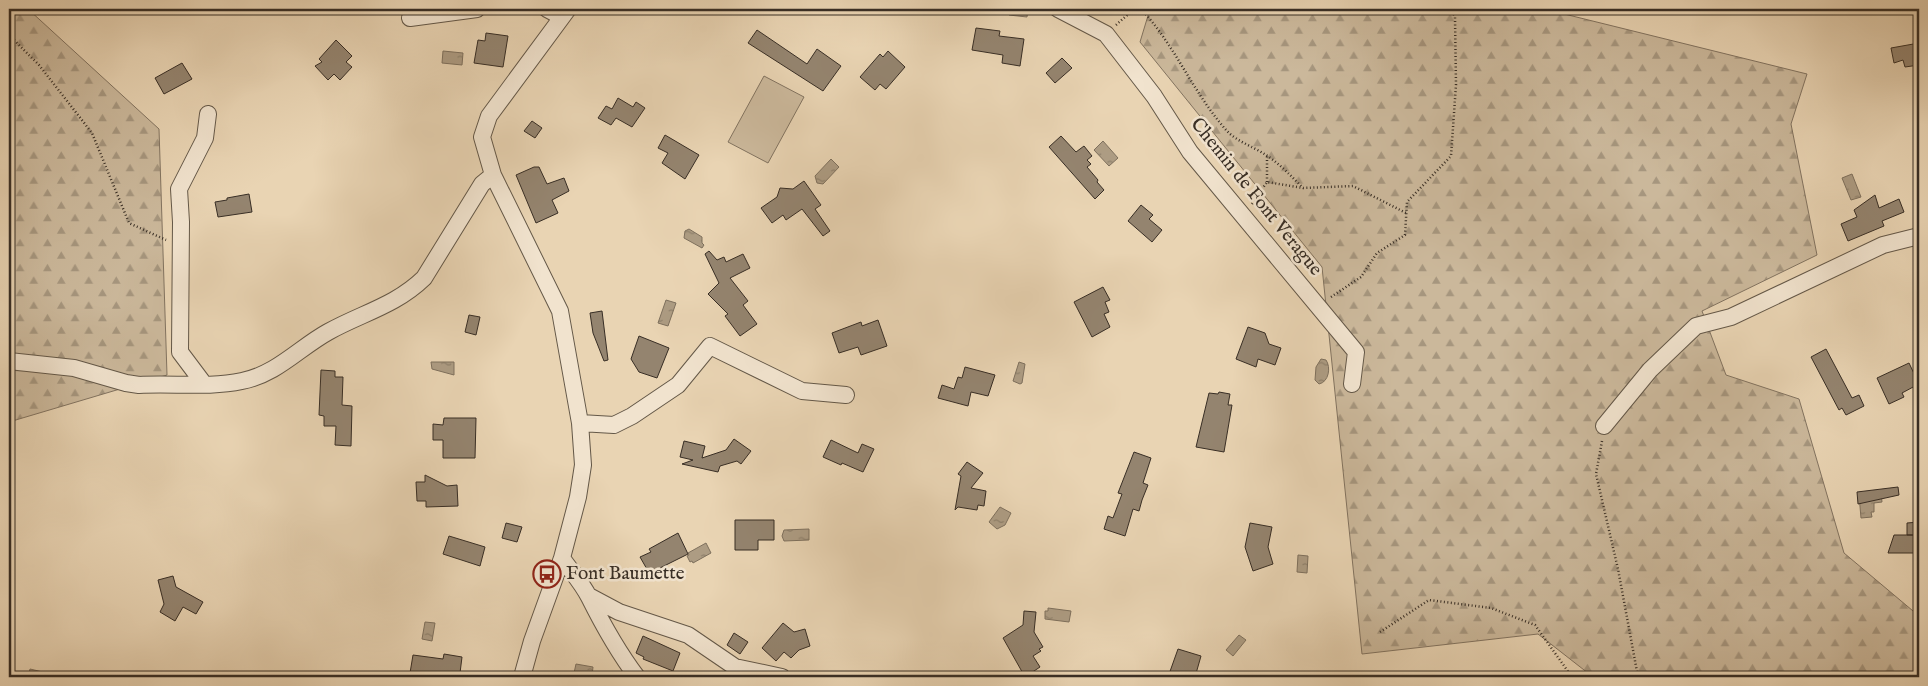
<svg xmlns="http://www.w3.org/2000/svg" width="1928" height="686" font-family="'IM FELL English',serif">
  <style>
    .forest { fill: url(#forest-firs); stroke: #827360 }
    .garden { fill: #cbb89b; stroke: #827360 }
    .water { fill: url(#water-ripples); stroke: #7e705d }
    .building { fill: #94846f; stroke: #382e25 }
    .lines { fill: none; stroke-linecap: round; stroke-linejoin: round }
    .minor-casing { stroke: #645848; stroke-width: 18 }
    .path { stroke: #382e25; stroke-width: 2.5; stroke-dasharray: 1 2.5; stroke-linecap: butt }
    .minor { stroke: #f1e3ce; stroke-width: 16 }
    .labels { text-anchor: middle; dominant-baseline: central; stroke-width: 5; stroke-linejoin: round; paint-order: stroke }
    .street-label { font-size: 19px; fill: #382e25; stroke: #f1e3ce }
    .poi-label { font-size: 19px; fill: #382e25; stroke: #f1e3ce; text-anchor: start }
  </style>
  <defs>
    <pattern id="forest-firs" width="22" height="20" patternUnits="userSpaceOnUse" patternTransform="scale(1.25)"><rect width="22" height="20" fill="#cbb89b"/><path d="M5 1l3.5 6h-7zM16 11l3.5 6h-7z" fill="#a6967e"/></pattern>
    <pattern id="water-ripples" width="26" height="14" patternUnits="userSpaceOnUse" patternTransform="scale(1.25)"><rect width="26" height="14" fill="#ad9c83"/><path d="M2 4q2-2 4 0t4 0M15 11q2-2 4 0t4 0" fill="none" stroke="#8e806b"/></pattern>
  </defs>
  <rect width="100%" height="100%" fill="#e9d4b3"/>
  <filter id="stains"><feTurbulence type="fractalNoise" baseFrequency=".004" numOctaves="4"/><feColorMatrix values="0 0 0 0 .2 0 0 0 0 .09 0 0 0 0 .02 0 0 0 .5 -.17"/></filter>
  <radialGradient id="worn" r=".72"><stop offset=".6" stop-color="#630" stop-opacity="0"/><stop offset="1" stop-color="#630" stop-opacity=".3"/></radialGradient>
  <path class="forest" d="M9,9h19l131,120 8,246 -158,47z
    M1150,9h394l263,65 -16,50 26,131 -115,56 24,64 73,24 45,154 75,63v61h-326l-55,-43 -176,20 -40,-387 -182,-225z"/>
  <path class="garden" d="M764,76l40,21 -36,66 -40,-21z"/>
  <path class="water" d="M1010,9h18l-1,8 -18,-2z
    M443,51l20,2 -1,12 -20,-2z
    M1103,141l15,17 -9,8 -15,-16z
    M831,159l8,8 -16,17 -6,-1 -2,-7z
    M1852,174l9,23 -10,3 -9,-22z
    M689,229l13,8v6l2,2 -2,3 -18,-10 1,-7z
    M666,300l10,3 -8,23 -10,-3z
    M1321,359l5,1c5,7 3,22 -7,24l-4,-4 1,-13z
    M431,362h23v13l-22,-6z
    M1019,362l6,2 -3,19 -2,1 -7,-3z
    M1881,493l1,9 -8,1v9h-3l1,5 -11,1 -2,-23z
    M1000,507l11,6 -6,12 -8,4 -8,-7z
    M809,529v11l-25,1 -2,-5 2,-6z
    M706,543l5,10 -18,10 -1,-2 -2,1 -3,-6 2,-1 -1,-2z
    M1298,555l10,1 -1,17 -10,-1z
    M1048,608l23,3 -2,11 -24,-3v-8h3z
    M425,622l10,1 -3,18 -10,-2z
    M1239,635l7,5 -13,16 -7,-6z
    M576,664l17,3 -1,9 -18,-3z
    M30,669l17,4 -1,4h-18z"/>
  <path class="building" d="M976,28l24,3 -1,5 25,3 -4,27 -18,-3 1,-8 -31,-5z
    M757,30l50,34 10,-15 24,17 -18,25 -75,-48z
    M486,33l22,3 -5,31 -29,-4 4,-23 7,1z
    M336,40l16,16 -6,6 6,5 -12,13 -6,-6 -6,6 -13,-14 7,-4 -3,-3z
    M1919,43v22l-14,2 -2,-7 -9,3 -3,-15z
    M888,51l17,16 -19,22 -6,-5 -5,6 -15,-13 20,-23 3,3z
    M1062,58l10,10 -17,15 -9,-10z
    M182,63l10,16 -28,15 -9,-16z
    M618,98l15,9 3,-5 9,6 -13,19 -16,-9 -5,7 -13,-7 8,-12 6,3z
    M532,121l10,7 -7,10 -11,-7z
    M665,135l34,20 -14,24 -23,-16 6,-10 -10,-5z
    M1061,136l15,16 8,-6 8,10 -5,4 4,4 -4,3 11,13 -1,2 7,8 -9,9 -46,-52z
    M534,167h5l8,17 17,-6 5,13 -17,9 6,13 -22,10 -20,-48z
    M804,181l17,24 -6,4 15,22 -7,5 -21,-27 -16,11 -3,-5 -11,8 -11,-15 16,-11 3,-9 13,1z
    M249,194l3,18 -34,5 -3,-15 12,-2v-2z
    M1875,195l4,13 20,-9 5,13 -22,9 2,5 -36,15 -7,-17 16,-7 -3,-7z
    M1141,205l12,10 -4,4 13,11 -10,12 -24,-21z
    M709,251l8,9 7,-3 2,5 17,-8 7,14 -20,10 18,23 -5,4 14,19 -17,12 -15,-20 3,-2 -20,-20 11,-11 -14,-29z
    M1103,287l7,13 -5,2 4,10 -5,2 6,13 -18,10 -18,-35z
    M602,311l6,49 -4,1 -11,-28 -3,-20z
    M469,315l11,2 -4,18 -11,-3z
    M878,320l9,26 -26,9 -3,-8 -19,6 -7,-20 29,-11 1,4z
    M1248,327l17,6 4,11 12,4 -6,17 -17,-6 -2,8 -20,-8z
    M639,336l30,12 -12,30 -18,-6 -8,-13z
    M1826,349l26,49 7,-3 5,11 -18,9 -4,-7 -3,2 -28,-53z
    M1909,363l9,19 -4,1 1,3 -13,7 2,4 -15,7 -12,-26z
    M965,367l30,8 -7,21 -17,-4 -3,14 -30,-8 4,-13 12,4 4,-12 4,1z
    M321,370l14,1v6h8l-1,28 10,1 -1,40 -16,-1 1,-19h-12v-10l-5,-1z
    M1219,392l11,2 -2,11h4l-8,47 -28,-5 13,-54 9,1z
    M444,418h32l-1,40h-32v-18h-10v-16l10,1z
    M734,439l17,12 -10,13 -4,-3 -17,5 -2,6 -36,-8 11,-4 -13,-3 4,-16 21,5 -3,12 24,-8z
    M831,440l27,13 4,-9 12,5 -11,23 -21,-9 -1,2 -18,-8z
    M1134,452l17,6 -8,25 5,2 -6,15 -3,11 -6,-2 -8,27 -21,-7 4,-13 5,2 9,-24 -4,-1z
    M967,462l16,11 -12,15 15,3 -2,15 -6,-1 -1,5 -19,-3 -3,3 6,-34 -3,-2z
    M425,475l22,11 10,-1 1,21 -32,1v-6h-9l-1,-19h9z
    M1898,487l1,8 -41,9 -1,-12z
    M735,520h39v20h-16v10h-23z
    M1919,522v13h-12v-12z
    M506,523l16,4 -5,15 -15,-4z
    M1250,523l22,4 -4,20 5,17 -20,7 -8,-24z
    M678,533l10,21 -28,14 2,4 -10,6 -12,-21 11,-5 -2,-3z
    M1894,535h23l-1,18h-28z
    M449,536l36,11 -5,19 -37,-12z
    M173,576l3,11 27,15 -7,12 -13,-7 -8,14 -15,-9 4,-8 -6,-24z
    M1024,611l12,1 -2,20 9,15 -4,2 2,2 -8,5 7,11 -15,10 -22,-39 20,-13z
    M783,623l11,9 11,-3 5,17 -11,4 -8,8 -7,-6 -8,9 -14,-13z
    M734,633l14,9 -8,12 -13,-9z
    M643,636l37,17 -7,18 -30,-12 1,-2 -8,-4z
    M1178,649l23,7 -6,21h-27z
    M444,654l18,3 -2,16 -6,-1 -1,5h-40v-3l-3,-1 3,-18 30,4z"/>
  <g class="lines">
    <g class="minor-casing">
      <path id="minor" d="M547,9l15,8
        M1058,9l48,25 48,62 36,56 166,200 -4,32
        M410,18l67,-9
        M9,361l65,7 52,15 13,2c34,-2 70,3 103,-4 35,-7 57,-33 86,-49 34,-19 67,-26 96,-54l58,-94 11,-9
        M204,384l-24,-32 1,-130 -2,-33 26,-51 3,-24
        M580,423l34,2 18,-9 46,-31 32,-39 92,45 44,4
        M1604,426l46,-56 46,-44 35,-9 152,-72 36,-9
        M562,558c9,13 20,25 27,39 14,28 29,55 48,80
        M589,596l30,16 69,23 47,32 47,10
        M522,677l10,-36 30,-83 16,-61 5,-32 -3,-42 -20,-112 -67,-136 -11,-38 7,-21 79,-107"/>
    </g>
    <path class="path" d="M1141,9c34,36 52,84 86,122 9,10 27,16 39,24 14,9 25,21 37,33
      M1116,25l18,-16
      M9,35l30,30 53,68 37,90 37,17
      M1267,182v-26
      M1252,204l15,-22 36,6 50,-2 53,27
      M1331,297l30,-20 16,-24 28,-18 2,-33 44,-46 5,-71 -1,-68 -4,-8
      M1602,441l-6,33 22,95 20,108
      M1380,632l49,-32 62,8 44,17 37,52"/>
    <use href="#minor" class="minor"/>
  </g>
  <defs>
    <g id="bus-ring" transform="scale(1.4375)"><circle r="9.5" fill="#f1e3ce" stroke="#8f2418" stroke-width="1.5"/><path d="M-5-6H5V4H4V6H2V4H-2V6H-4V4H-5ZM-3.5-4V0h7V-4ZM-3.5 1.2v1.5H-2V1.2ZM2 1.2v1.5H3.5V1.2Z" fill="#8f2418"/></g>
  </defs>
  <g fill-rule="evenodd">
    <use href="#bus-ring" x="547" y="574"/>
  </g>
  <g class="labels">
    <g class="street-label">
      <text transform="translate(1256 197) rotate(51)">Chemin de Font Verague</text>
    </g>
    <g class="poi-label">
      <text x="566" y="574">Font Baumette</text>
    </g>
  </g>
  <rect width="1928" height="686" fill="none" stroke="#e9d4b3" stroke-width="30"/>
  <rect x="10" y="10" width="1908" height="666" fill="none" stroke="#382e25" stroke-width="2.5"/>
  <rect x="15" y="15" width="1898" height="656" fill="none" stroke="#382e25"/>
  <rect width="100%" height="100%" filter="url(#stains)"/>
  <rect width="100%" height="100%" fill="url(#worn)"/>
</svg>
